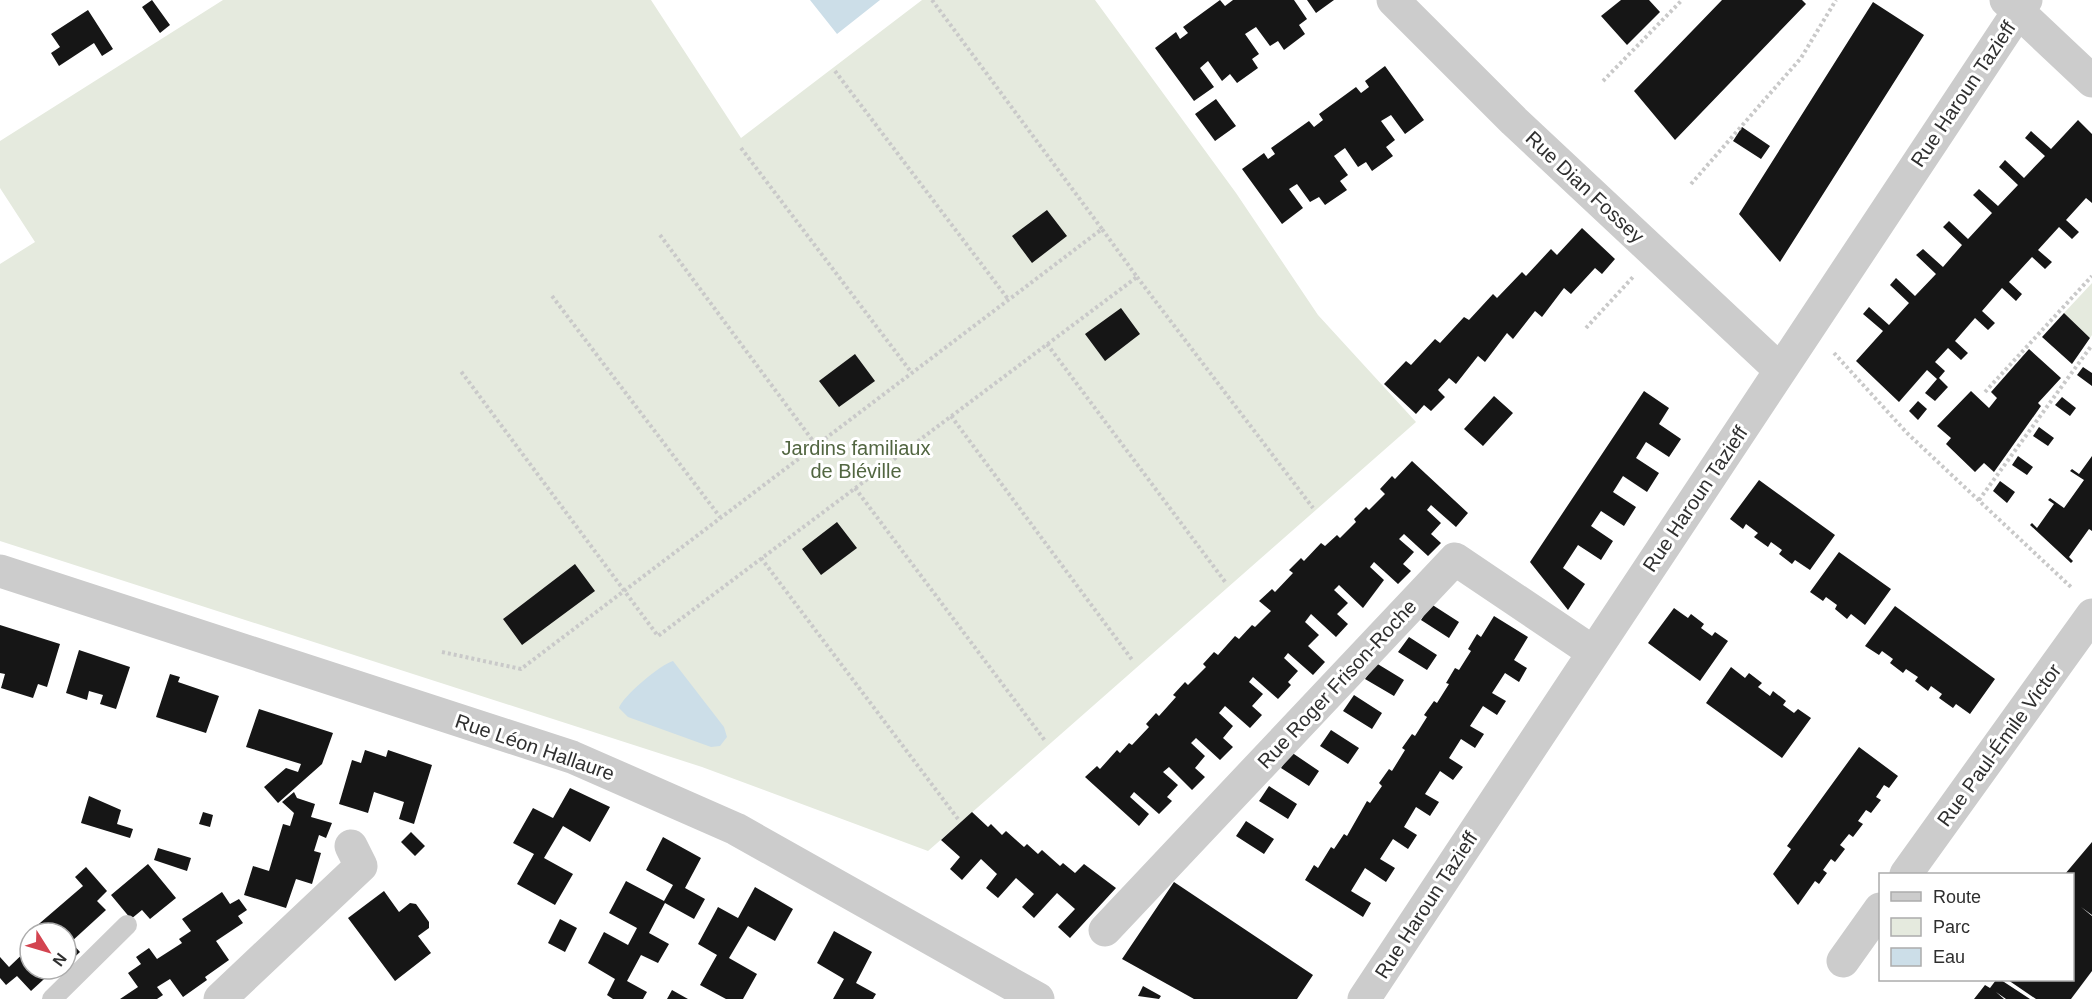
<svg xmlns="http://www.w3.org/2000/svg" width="2092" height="999" font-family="Arial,sans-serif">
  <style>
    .green { fill: #e5eade }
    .water { fill: #ccdee8 }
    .building { fill: #161616 }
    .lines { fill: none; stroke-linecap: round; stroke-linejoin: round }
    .path { stroke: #c9c9c9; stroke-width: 4; stroke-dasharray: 3 3; stroke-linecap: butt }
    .lane { stroke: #ccc; stroke-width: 20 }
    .street { stroke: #ccc; stroke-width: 33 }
    .labels { text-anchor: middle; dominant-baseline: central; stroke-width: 6; stroke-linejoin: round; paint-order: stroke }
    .street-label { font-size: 20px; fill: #2f2f2f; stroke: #fff }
    .park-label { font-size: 20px; fill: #526641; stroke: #fff }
  </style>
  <rect width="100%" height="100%" fill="#fff"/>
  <path class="green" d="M223,0h428l90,138 181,-138h173l141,193 82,122 98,107 -488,429 -226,-84 -702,-226v-277l35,-22 -35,-54v-47z
    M2092,283v52l-2,3 -26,-25z"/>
  <path class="water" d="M810,0h70l-43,34z
    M673,661l51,66 3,10 -7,9 -9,1 -83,-30 -9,-9c3,-11 42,-44 54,-47z"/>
  <path class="building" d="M152,0l18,25 -10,8 -18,-26z
    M1220,0l5,6 8,-6h61l13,19 -8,6 6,9 -21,16 -6,-9 -8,5 -14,-19 -11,7 14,20 -7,5 6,9 -21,15 -7,-9 -8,7 -14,-20 -8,7 14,19 -20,14 -39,-53 21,-16 4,7 8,-6 -5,-6z
    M1307,0h27l-18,13z
    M1621,0h28l11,12 -33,33 -26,-29z
    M1722,0h80l4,4 -131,136 -41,-49z
    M1873,2l51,33 -144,227 -41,-48z
    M88,10l25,39 -11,7 -8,-13 -35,23 -8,-13 9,-6 -9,-13z
    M1385,66l39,54 -19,14 -14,-19 -10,6 14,19 -9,7 7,9 -21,15 -6,-9 -8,5 -13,-19 -11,8 14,19 -8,6 7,9 -22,15 -6,-8 -9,5 -13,-18 -8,5 14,19 -21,16 -40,-55 22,-16 4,6 7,-5 -4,-6 38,-27 5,6 9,-7 -4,-6 37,-27 5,6 8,-6 -4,-6z
    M1216,99l20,27 -21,15 -20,-27z
    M2078,120l14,14v69l-6,-5 -20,22 13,12 -7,7 -13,-12 -21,23 14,12 -7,7 -13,-12 -23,25 13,12 -6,7 -14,-13 -20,23 13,12 -7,7 -13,-12 -20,23 13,12 -7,7 -13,-12 -13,14 10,9 -6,7 9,9 -13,14 -10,-8 12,-14 -10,-9 -28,32 -43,-41 27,-30 -20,-17 6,-7 20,18 20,-22 -19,-18 6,-7 19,18 21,-22 -20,-19 7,-6 20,18 19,-22 -19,-18 6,-6 19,18 24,-26 -19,-18 6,-6 19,17 20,-21 -19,-18 6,-7 19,18 21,-22 -20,-18 6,-7 20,18z
    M1742,127l28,19 -9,13 -28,-18z
    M1047,210l20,26 -35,27 -20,-27z
    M1582,228l33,31 -13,15 -7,-6 -24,26 -7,-6 -22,29 -7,-6 -22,28 -6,-6 -22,29 -7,-6 -22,28 -7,-6 -11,12 7,7 -14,14 -7,-6 -8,9 -32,-30 22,-23 5,4 24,-26 5,4 24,-26 5,3 24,-26 4,4 25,-26 4,4 25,-27 6,6z
    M1121,308l19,26 -35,27 -20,-27z
    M2064,313l26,25 -18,26 -30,-27z
    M2029,349l32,29 -23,25 3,3 -47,66 -10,-9 -9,9 -29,-28 5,-6 -14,-12 34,-35 18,17 8,-10 -6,-6z
    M855,354l20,27 -36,26 -20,-26z
    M2083,367l9,6v13l-15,-11z
    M1644,391l25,17 -10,16 22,15 -12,18 -23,-15 -10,16 23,15 -12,19 -24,-16 -10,16 23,15 -12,19 -23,-15 -10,15 22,15 -12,19 -23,-15 -15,23 22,16 -17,26 -38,-48z
    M1494,396l19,17 -30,33 -19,-17z
    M2062,397l14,11 -6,8 -15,-11z
    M1918,401l9,8 -9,11 -9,-9z
    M2039,427l15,11 -6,8 -15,-10z
    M2018,456l15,11 -6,8 -15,-10z
    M2092,456v75l-3,-2 -20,28 4,4 -2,2 -41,-38 2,-2 5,5 17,-24 -6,-4 2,-2 14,10 20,-28 -14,-9 2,-2 7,5z
    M1412,461l56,52 -12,14 -25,-22 -4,5 14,13 -10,11 10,9 -13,13 -24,-22 -5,5 15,13 -11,12 8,7 -13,13 -24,-22 -4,5 14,13 -21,28 -24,-23 -5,5 14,13 -11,11 11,10 -12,13 -25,-23 -6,8 14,13 -11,11 17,16 -12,13 -25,-22 -4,5 14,13 -10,11 3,3 -13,14 -25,-22 -4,5 14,12 -11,12 10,9 -12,13 -25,-22 -6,7 14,13 -10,12 10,9 -13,13 -24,-22 -5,5 14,13 -10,12 10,9 -13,13 -23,-23 -6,5 15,13 -11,12 5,4 -13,13 -25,-22 -4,5 19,17 -10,12 -54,-49 12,-11 3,3 17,-19 3,3 9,-10 3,2 17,-18 -3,-3 10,-11 3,3 17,-19 -3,-2 12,-13 3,3 18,-18 -3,-3 11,-12 4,3 17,-19 4,3 13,-14 3,2 16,-16 -12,-10 13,-12 3,3 18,-19 -4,-3 12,-12 3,3 17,-18 4,3 12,-11 3,3 16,-16 -2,-3 12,-12 3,3 16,-16 -5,-5 12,-13 3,3z
    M1759,480l76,55 -25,35 -15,-10 -3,4 -13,-10 3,-4 -11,-8 -3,5 -14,-10 4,-4 -12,-9 -3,5 -13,-10z
    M2000,481l15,11 -8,11 -14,-12z
    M837,522l20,26 -36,27 -19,-26z
    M1839,552l52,37 -26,36 -14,-11 -4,5 -12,-10 2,-4 -11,-8 -3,4 -13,-9z
    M575,564l20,27 -73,54 -19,-26z
    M1431,604l28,18 -10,16 -28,-18z
    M1895,606l100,73 -25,35 -14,-10 -3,4 -14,-10 3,-4 -11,-8 -3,5 -13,-10 3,-4 -12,-8 -3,4 -13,-10 3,-4 -11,-8 -3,4 -14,-9z
    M1674,608l14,10 3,-4 13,10 -3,4 11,8 3,-4 13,9 -28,40 -52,-38z
    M1494,616l34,21 -14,23 13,8 -8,14 -14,-9 -13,20 14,8 -9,14 -14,-9 -13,20 14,8 -9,14 -14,-9 -12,19 14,9 -10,13 -13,-9 -15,23 14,8 -9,14 -14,-9 -12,20 13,8 -9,14 -15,-10 -13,20 15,9 -9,14 -21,-14 -14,23 20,12 -8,14 -58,-37 9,-15 4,3 13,-21 3,2 10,-15 3,2 20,-35 3,2 12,-17 -3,-3 10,-14 3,2 13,-21 -3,-2 10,-14 3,2 12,-19 -3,-2 10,-14 3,2 12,-19 -3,-1 9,-15 4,2 12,-19 -3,-2 9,-15 4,3z
    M0,625l60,19 -13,43 -9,-3 -5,14 -32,-10 4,-14 -5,-1z
    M1409,637l28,18 -10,15 -29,-18z
    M79,650l51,17 -14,42 -16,-5 3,-9 -14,-4 -2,9 -21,-7z
    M1376,663l28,17 -10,16 -29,-17z
    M1731,667l14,11 4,-5 13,10 -4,4 12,9 3,-5 13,10 -3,4 11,8 4,-4 13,9 -29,40 -76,-55z
    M170,674l10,3 -2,5 41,14 -13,37 -50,-16z
    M1354,695l28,18 -10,16 -29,-18z
    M259,709l74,24 -11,31 -44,39 -14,-16 22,-19 12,4 3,-8 -55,-17z
    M1331,730l28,18 -11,16 -28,-18z
    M1859,747l39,29 -9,12 -5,-3 -8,12 5,3 -10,13 -5,-3 -8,11 5,3 -10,13 -4,-3 -9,11 5,4 -10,13 -4,-3 -8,11 4,3 -8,11 -4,-3 -17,24 -25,-31 18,-25 -4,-3z
    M365,750l21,7 2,-7 44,15 -18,59 -15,-5 5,-17 -30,-10 -6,21 -29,-9 13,-44 9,3z
    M1291,752l28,19 -10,15 -28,-18z
    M1269,786l28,18 -9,15 -29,-18z
    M570,788l40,19 -20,35 -27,-16 -19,32 29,16 -18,31 -38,-21 17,-30 -21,-11 20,-35 20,10z
    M294,792l3,6 18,6 -4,13 21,6 -6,15 -7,-3 -5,16 7,2 -9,31 -16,-5 -10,29 -42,-13 9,-29 16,5 14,-47 7,2 4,-13 -12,-11z
    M89,796l32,14 -4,14 16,5 -3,9 -49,-15z
    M203,812l10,3 -3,12 -11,-3z
    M972,812l16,15 3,-3 11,11 4,-4 18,16 3,-3 11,10 4,-4 18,16 3,-3 12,10 9,-9 32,24 -46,50 -12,-11 17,-18 -18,-16 -23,25 -12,-11 12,-13 -18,-16 -18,20 -12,-10 11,-14 -16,-15 -19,21 -12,-11 10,-12 -19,-17z
    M1246,821l28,18 -10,15 -28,-18z
    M411,832l14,14 -10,10 -14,-14z
    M663,837l38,21 -16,30 20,11 -11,20 -29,-16 -16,30 20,11 -11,19 -17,-8 -14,26 20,11 -4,7h-30l-6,-4 8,-16 -27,-16 16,-31 24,13 9,-17 -28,-15 17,-32 38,20 9,-16 -27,-15z
    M2092,842v73l-11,-8 11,9v55l-21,28h-35l-28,-19h65v-106h-8z
    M158,848l33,10 -4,13 -33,-11z
    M148,864l28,34 -26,21 -8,-9 -11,9 -20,-24z
    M86,867l21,24 -10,10 9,9 -35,32 9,10 -14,13v-32h-36v6l-4,-4 57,-49 -8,-9z
    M1174,882l139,93 -16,24h-103l-72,-40z
    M755,887l38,22 -18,32 -27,-15 -19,32 28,16 -14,25h-17l-26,-14 17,-30 -19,-11 20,-37 20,11z
    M384,891l15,21 11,-9 6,1 13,18v6l-11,8 13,17 -36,28 -47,-63z
    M222,892l8,12 9,-5 8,11 -9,6 5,7 -27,18 13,19 -24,17 2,3 -24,17 -13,-18 -13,8 6,8 -6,4h-37l18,-12 -10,-14 13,-9 -5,-7 13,-9 8,11 25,-16 -3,-4 12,-8 -9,-12z
    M560,919l17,9 -12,24 -17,-9z
    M834,931l38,21 -16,31 20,11 -3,5h-40l11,-20 -27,-16z
    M30,947v22h25l-24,22 -14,-15 -11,9 -6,-7v-21l9,10z
    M1996,980h5l29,19h-24l-10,-7 8,7h-30l11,-14 5,3z
    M1143,986l18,10 -2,3 -21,-3z
    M672,990l16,9h-21z"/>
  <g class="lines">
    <path class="path" d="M932,0l170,229
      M835,71l173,228
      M1603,81l79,-81
      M741,148l170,224
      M1691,184l110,-126 35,-58
      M660,235l156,210
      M1137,277l176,231
      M552,296l168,221
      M1586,328l47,-51
      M1047,344l179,239
      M1834,353l73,80 165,155
      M1985,392l107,-116
      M951,416l182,245
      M855,488l191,254
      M1979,500l113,-155
      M761,558l197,261
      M442,652l79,17 581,-440 35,48 -479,359 -198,-266"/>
    <path class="lane" d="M52,999l75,-74"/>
    <path class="street" d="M1393,0l121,121 266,249
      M2006,0l86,81
      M0,571l572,186 164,72 302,170
      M1906,874l186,-259
      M1105,930l350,-371 138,93
      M1843,961l37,-52
      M220,999l141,-133 -10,-20
      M1364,999l662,-999"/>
  </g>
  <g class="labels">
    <g class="street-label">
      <text transform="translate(1963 94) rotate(-56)">Rue Haroun Tazieff</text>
      <text transform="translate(1585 187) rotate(43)">Rue Dian Fossey</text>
      <text transform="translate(1695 499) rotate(-56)">Rue Haroun Tazieff</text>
      <text transform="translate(1337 684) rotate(-47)">Rue Roger Frison-Roche</text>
      <text transform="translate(1999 745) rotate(-54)">Rue Paul-Émile Victor</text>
      <text transform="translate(535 747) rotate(19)">Rue Léon Hallaure</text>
      <text transform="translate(1426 905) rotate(-57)">Rue Haroun Tazieff</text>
    </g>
    <g class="park-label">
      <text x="856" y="448">Jardins familiaux<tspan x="856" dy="23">de Bléville</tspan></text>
    </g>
  </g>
  <rect x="1879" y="873" width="195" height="108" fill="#ffffff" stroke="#acacac" stroke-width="1.5"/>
  <rect x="1891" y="892" width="30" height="9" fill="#cccccc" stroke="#acacac" stroke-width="1.5"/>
  <text x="1933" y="903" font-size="18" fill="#2f2f2f">Route</text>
  <rect x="1891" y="918" width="30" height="18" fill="#e5eade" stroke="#acacac" stroke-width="1.5"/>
  <text x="1933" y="933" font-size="18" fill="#2f2f2f">Parc</text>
  <rect x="1891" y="948" width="30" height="18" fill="#ccdee8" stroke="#acacac" stroke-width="1.5"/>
  <text x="1933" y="963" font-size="18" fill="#2f2f2f">Eau</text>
  <g transform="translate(48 951) rotate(127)"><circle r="28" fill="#ffffff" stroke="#acacac" stroke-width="1.5"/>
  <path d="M0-4.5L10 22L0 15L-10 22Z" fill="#d34450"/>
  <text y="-9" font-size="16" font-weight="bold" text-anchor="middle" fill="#2f2f2f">N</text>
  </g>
</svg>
